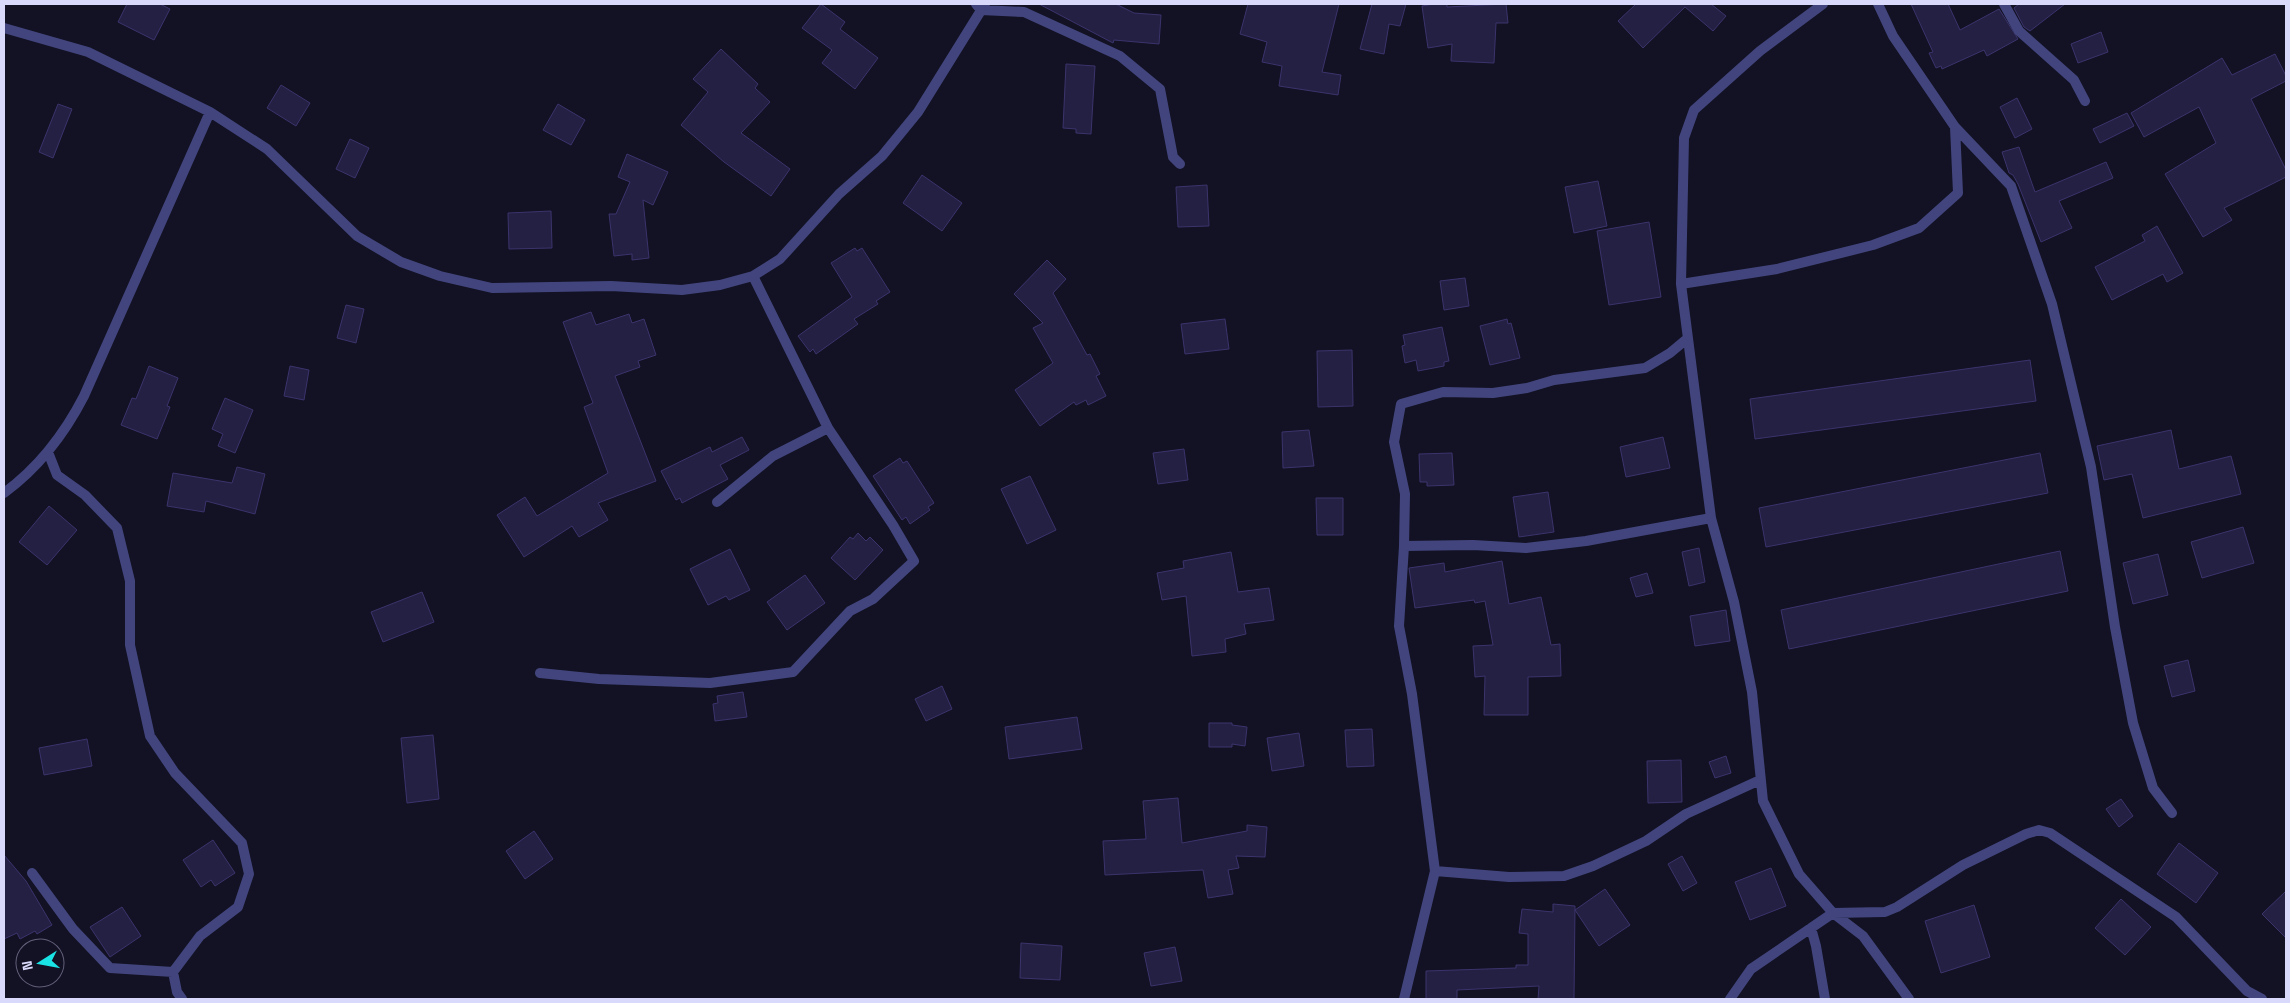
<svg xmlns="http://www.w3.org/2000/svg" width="2290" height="1003" font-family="'Space Grotesk',sans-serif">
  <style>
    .building { fill: #242043; stroke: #3a346c }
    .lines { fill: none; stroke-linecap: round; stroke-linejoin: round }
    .street { stroke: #42457d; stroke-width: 10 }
  </style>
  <rect width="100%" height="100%" fill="#131124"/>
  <path class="building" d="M127,4h33l10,5 -16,31 -36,-18z
    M821,4l24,18 -5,7 38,29 -23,31 -33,-26 10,-13 -30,-22z
    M1039,4h77l18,9 27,2 -2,29 -45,-4 -1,3z
    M1248,4h91l-17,68 19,3 -3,20 -59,-9 3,-20 -20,-4 5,-20 -27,-8z
    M1372,4h34l-6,22 -11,-2 -5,30 -24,-5z
    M1434,4h13v3l59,-3 2,19h-12l-2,40 -43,-2 1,-17 -24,4 -6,-42z
    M1636,4h75l15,12 -13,15 -28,-24 -42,41 -25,-27z
    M1911,4h37l12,26 39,-21 19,30 -31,17 -3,-6 -42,19 -1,-3 -5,2 -7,-15 4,-1z
    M2019,4h46l-35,27 -6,-4 -10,-19z
    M2101,32l7,20 -30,11 -7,-19z
    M721,49l37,35 -3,4 15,14 -29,31 49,36 -19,27 -47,-34 -43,-37 27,-33 -15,-13z
    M2275,54l11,22v5l-35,18 35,71v7l-62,31 8,12 -29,17 -38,-63 51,-31 -17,-36 -55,30 -13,-24 91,-55 10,17z
    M1066,64l29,2 -4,68 -15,-1v-4l-13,-1z
    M281,85l29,18 -14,23 -29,-18z
    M2017,98l15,31 -17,9 -15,-31z
    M58,104l14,5 -19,49 -14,-6z
    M558,104l27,16 -14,25 -28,-15z
    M2127,113l7,13 -34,17 -7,-14z
    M350,139l19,9 -14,30 -19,-9z
    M2019,147l16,45 71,-30 7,16 -54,23 13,27 -31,14 -23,-58 -5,-9 -4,-2 -7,-21z
    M627,154l41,18 -15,33 -10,-5 6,58 -17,2v-6l-18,2 -5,-42h7l14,-32 -12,-5z
    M922,175l40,28 -20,28 -39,-28z
    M1598,181l9,45 -33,7 -9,-46z
    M1207,185l2,41 -31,1 -2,-40z
    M551,211l1,37 -43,1 -1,-36z
    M1649,222l12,75 -52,8 -12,-74z
    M2157,226l26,47 -16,9 -4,-8 -51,26 -17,-33 50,-26 -3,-6z
    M855,248l2,3 5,-3 28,44 -14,9 2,3 -24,15 4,5 -42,30 -3,-5 -3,3 -12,-16 54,-39 -21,-34z
    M1047,260l19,19 -13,14 34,62 3,-1 10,20 -4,2 10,20 -18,9 -2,-5 -10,5 -2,-3 -34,24 -25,-36 38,-27 -20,-35 10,-5 -29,-29z
    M1465,278l4,28 -25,4 -4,-29z
    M346,305l18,4 -8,34 -19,-5z
    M591,312l5,13 33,-11 3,9 12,-4 12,36 -18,6 2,6 -25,9 41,105 -58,22 10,17 -29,17 -7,-11 -48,31 -27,-42 28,-18 12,19 71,-43 -24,-66 9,-4 -30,-81z
    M1225,319l4,30 -44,5 -4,-30z
    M1507,319l1,5 3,-1 9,35 -30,7 -10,-39z
    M1442,327l7,34 -5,1v4l-26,5 -2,-11 -11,3 -3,-17 3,-1 -2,-10z
    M1352,350l1,56 -35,1 -1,-56z
    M2030,360l6,41 -281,38 -5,-40z
    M149,366l29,12 -11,28 3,1 -13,32 -36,-14 11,-27 4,1z
    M290,366l19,4 -5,30 -20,-4z
    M225,398l28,12 -18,43 -17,-7 5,-12 -11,-5z
    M1309,430l5,36 -31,2 -1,-36z
    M2171,430l8,39 52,-13 10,38 -98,24 -11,-44 -28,6 -7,-34z
    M742,437l7,13 -29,15 8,14 -46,24 -2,-5 -4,2 -15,-29 49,-24 2,5z
    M1663,437l7,31 -44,9 -6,-30z
    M1184,449l4,31 -30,4 -5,-31z
    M1452,453l2,32 -27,1v-4h-7l-1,-28z
    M2040,453l8,40 -282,54 -7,-39z
    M900,458l3,5 4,-2 27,42 -6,4 2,3 -20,14 -4,-7 -4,3 -29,-44z
    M237,467l28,7 -10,40 -49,-13 -2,11 -37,-6 6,-33 59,10z
    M1030,476l26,54 -29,14 -26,-55z
    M1548,492l6,40 -35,5 -6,-40z
    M1316,498h27v37h-26z
    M49,506l28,24 -30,35 -28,-23z
    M2243,527l11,36 -52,15 -11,-36z
    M858,533l8,8 4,-4 13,13 -28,30 -24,-22 19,-21 3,2z
    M1699,548l6,34 -16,4 -7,-34z
    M730,549l20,41 -21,10 -3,-4 -18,9 -18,-36z
    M2060,551l8,40 -279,58 -8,-39z
    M1231,552l7,40 31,-4 5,32 -30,4 2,10 -21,5 1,13 -34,4 -6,-60 -24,4 -5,-27 27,-5 -1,-7z
    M2158,554l10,41 -35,9 -10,-41z
    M1502,561l7,43 32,-7 10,48 9,-1 1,32 -33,1v38h-44l1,-39 -10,1 -2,-31 20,-1 -8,-44 -10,2 -1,-3 -59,8 -6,-40 35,-5 1,9z
    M1647,573l6,20 -17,4 -6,-19z
    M805,575l20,28 -38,27 -20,-28z
    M422,592l12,30 -51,20 -12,-30z
    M1726,610l4,31 -35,5 -5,-30z
    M2188,660l7,31 -23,6 -8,-31z
    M942,686l10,23 -26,12 -11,-22z
    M743,692l4,25 -32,4 -2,-17 5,-1 -1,-7z
    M1077,717l5,32 -73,10 -4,-32z
    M1209,723h23v2l15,2 -2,19 -13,-2v3h-23z
    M1372,729l2,37 -27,1 -2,-37z
    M1299,733l5,33 -32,5 -5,-33z
    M433,735l6,64 -32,4 -6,-65z
    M87,739l5,27 -48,9 -5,-27z
    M1726,756l5,17 -16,5 -6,-16z
    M1681,760l1,42 -34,1 -1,-42z
    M1178,798l4,45 65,-12v-6l20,2 -2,30 -29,-1 3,12 -11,2 5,24 -25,4 -5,-28 -98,5 -2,-34 43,-2 -3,-38z
    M2121,799l12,17 -14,11 -13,-18z
    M534,831l19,28 -28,20 -19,-28z
    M213,840l22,33 -20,13 -4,-6 -10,7 -18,-27z
    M2179,843l39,30 -22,30 -39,-29z
    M4,855l22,26 26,44 -15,9 -2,-3 -15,8 -3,-6 -13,6z
    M1682,856l15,27 -14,8 -15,-27z
    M1771,868l15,38 -36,14 -15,-38z
    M1605,889l25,36 -31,21 -24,-36z
    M2286,891v47l-24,-24z
    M2121,899l30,28 -26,28 -30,-27z
    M1553,904l22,2 -1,93h-36l1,-13 -82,4v9h-31v-28l90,-3v-3h12v-31l-9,-1 3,-24 31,3z
    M1974,905l16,52 -49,16 -16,-52z
    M122,907l19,29 -31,21 -20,-30z
    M1021,943l41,3 -2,34 -40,-2z
    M1175,947l7,34 -31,5 -7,-33z"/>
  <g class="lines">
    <path class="street" d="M976,4l5,6 43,2 96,44 40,33 13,68 7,7
      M1823,4l-63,47 -66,59 -10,28 -3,146 30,234 23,84 18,90 11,109 36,73 34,39 30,23 46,63
      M1878,4l15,32 62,91 56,59 41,118 39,163 24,160 18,96 20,65 19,25
      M2004,4l15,27 55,49 11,21
      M4,28l84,24 122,60 57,37 90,87 44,26 39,14 52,12 119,-2 71,4 38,-5 33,-9 27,-17 59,-65 43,-38 36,-44 67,-108
      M1681,284l96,-15 96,-24 46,-17 39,-35 -3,-66
      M4,493c34,-25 61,-60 80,-97l126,-284
      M717,502l56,-46 55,-28 -75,-152
      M1404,546l1,-52 -11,-52 7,-38 42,-12 50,1 34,-5 27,-8 91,-12 25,-15 18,-15
      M540,673l59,6 111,4 83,-11 57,-61 23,-12 41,-38 -21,-36 -65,-97
      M1435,871l-23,-177 -13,-68 5,-80 69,-1 53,3 60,-7 125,-23
      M32,873l41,56 37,39 63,4 27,-36 38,-29 11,-33 -7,-31 -67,-70 -25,-37 -20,-91v-64l-13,-53 -32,-33 -28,-20 -9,-23
      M1811,928l5,18 9,53
      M173,972l4,20 5,7
      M1404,999l31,-128 74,6 55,-1 29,-10 53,-25 40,-27 74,-34
      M1730,999l21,-30 82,-56 52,-1 12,-5 66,-42 63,-31 13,-4 11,3 126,84 71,74 15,8"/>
  </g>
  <rect width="2290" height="1003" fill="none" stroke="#d9d9fb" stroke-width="10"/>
  <g transform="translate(40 963) rotate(259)"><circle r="24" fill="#131124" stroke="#62617a"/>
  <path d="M0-4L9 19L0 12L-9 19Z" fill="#1ae3e5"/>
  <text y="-8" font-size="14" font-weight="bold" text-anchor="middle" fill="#d9d9fb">N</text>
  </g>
</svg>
